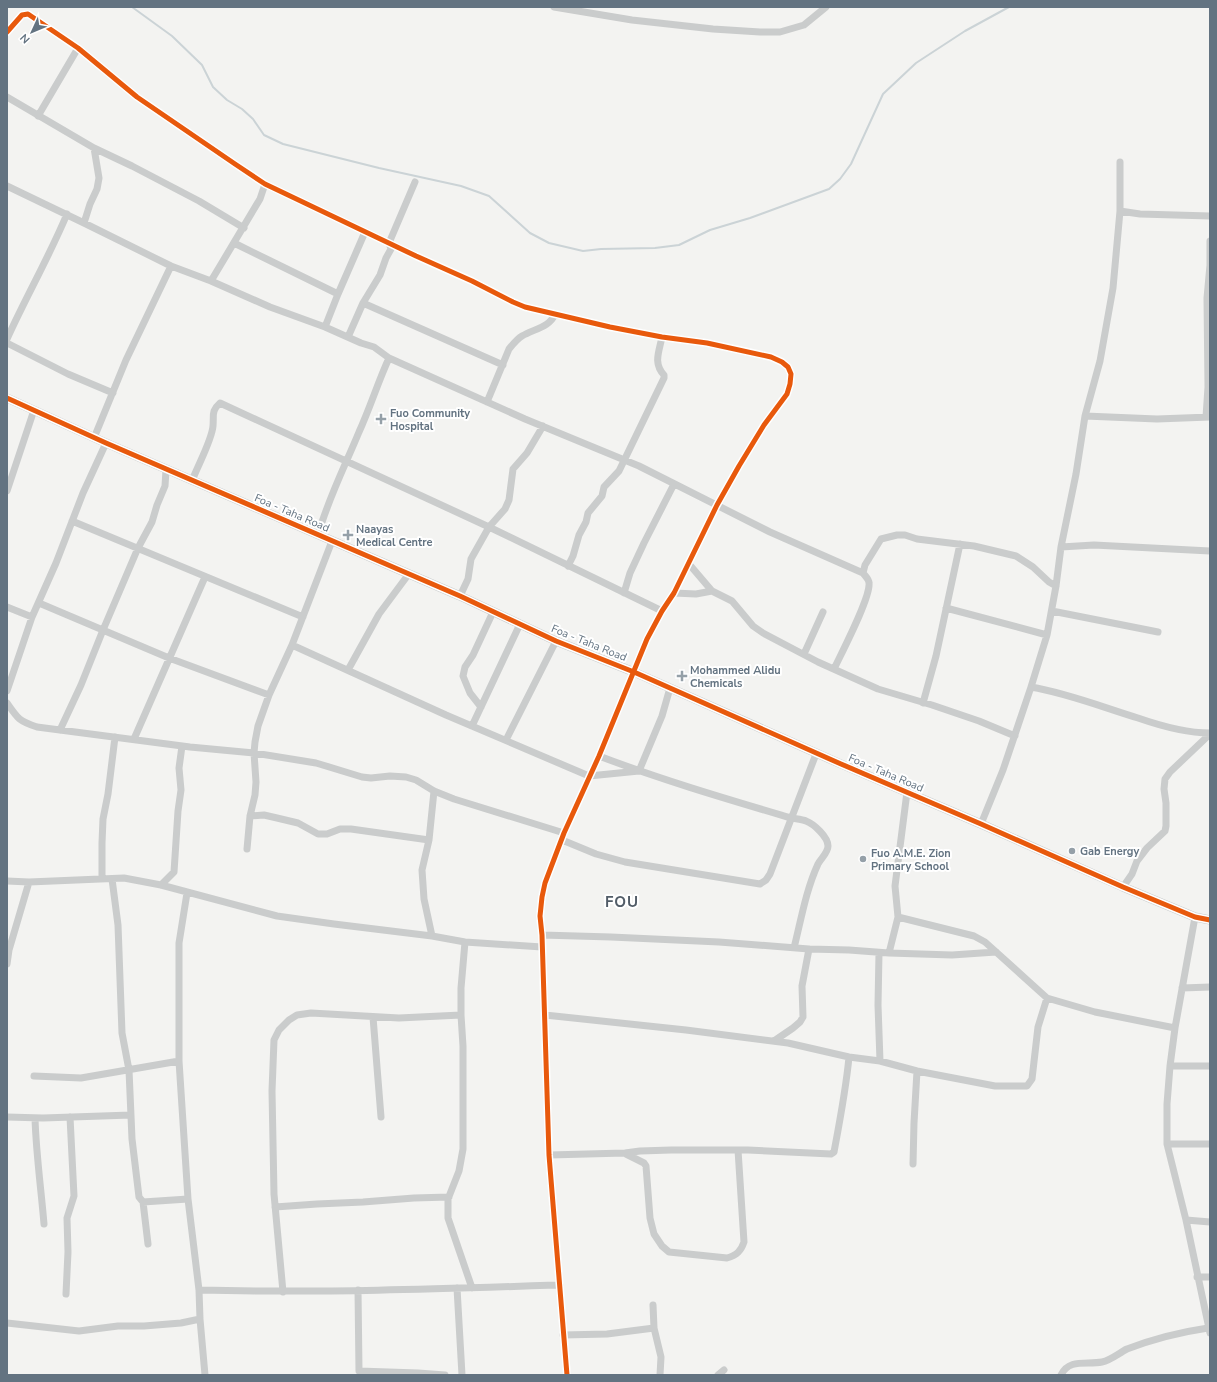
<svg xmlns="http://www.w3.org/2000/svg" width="1217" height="1382" font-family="'Nunito Sans',sans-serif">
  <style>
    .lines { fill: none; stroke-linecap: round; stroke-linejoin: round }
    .stream { stroke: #cbd3d6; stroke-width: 2 }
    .minor { stroke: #cacccc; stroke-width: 7 }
    .tertiary { stroke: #cacccc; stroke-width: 9 }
    .cycleway-casing { stroke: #fff; stroke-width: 8 }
    .cycleway { stroke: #e8590c; stroke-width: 5 }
    .poi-dot { fill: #95a0a8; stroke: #fff; stroke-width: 1.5 }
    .labels { text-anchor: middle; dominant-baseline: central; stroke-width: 4; stroke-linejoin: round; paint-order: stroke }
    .poi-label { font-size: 11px; font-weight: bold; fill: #637381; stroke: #fff; text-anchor: start }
    .street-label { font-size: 11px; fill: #637381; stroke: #fff }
    .district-label { font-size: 15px; font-weight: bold; letter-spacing: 1px; fill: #515c67; stroke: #fff }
  </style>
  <rect width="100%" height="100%" fill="#f3f3f1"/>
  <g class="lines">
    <path class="stream" d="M132,7l40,29 30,29 11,22 14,13 15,9 11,10 11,16 19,9 96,24 82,18 28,10 41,37 19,10 34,8 18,-2 54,-1 24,-3 31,-15 40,-12 79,-29 11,-10 11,-15 32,-70 33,-31 49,-32 44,-24"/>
    <path class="minor" d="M554,7l78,13 81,9 47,3h20l24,-7 22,-18
      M7,32l15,-17 6,-1 50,34 59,49 98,67 30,20 151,72 56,25 41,21 12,5 85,20 52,10 45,6 64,14 11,5 6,5 3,7 -1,10 -3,10 -23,31 -25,41 -22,39 -43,88 -12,18 -15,28 -48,117 -35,77 -19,50 -3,14 -2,19 2,19 7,220 18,220
      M7,97l87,51 38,18 67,35 45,27
      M38,116l40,-68
      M7,186l77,37 87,43 40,15 59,26 55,20 36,16 13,4 15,11 136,61 114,47 131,66 93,41c2,3 6,6 6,10 2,14 -28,71 -35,86
      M1120,211l20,3 70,2
      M84,223l6,-19 7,-15 2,-11 -5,-30
      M234,243l104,51
      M211,281l49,-82 5,-15
      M363,303l140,62
      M325,327l13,-33 27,-62
      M348,337l15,-34 17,-28 6,-17 5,-9 -2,-6 26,-61
      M7,339c19,-42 42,-82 60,-125
      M7,343l61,31 45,19
      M487,402l22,-53c4,-5 8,-10 13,-13 12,-7 28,-9 33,-22
      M1085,416l72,3 53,-2
      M1206,417l2,-30 -1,-89 3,-33v-24
      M94,438l32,-78 45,-94
      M192,481c5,-14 20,-41 21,-55 1,-11 -2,-15 7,-23l269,124 173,84
      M7,491l27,-81
      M72,521l231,96
      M318,535c10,-36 27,-69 41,-103 11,-24 19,-50 30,-74
      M1061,547l33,-2 116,6
      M689,564l23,27 20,10 21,25 10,7 55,29 60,27 54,16 47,16 36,15
      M568,566l5,-10 6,-21 7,-13 2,-9 14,-17 2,-9 15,-16 45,-93v-3c-11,-12 -5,-23 -2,-38
      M863,573l2,-8 16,-26 16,-4h8l12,4 57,7 42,10 17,11 16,15 7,4
      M624,593l6,-20 14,-30 30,-59
      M674,593l22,1 16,-3
      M460,596l8,-17 3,-20 18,-32 16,-18 4,-9 4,-31 14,-16 16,-27
      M39,603l130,55 100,37
      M7,607l25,10
      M946,608l101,27
      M1052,611l106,21
      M292,645l154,70 143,61 50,-5
      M804,654l19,-42
      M348,670l31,-56 29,-39
      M1031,687l16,-52 9,-49 5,-39 15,-73 9,-58 15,-55 13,-73 7,-77v-49
      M7,691l25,-74 24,-54 27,-70 23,-50
      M7,703c11,16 12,18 30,24l153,20 64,6 62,10 46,14 9,1 19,-2 16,1 10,3 18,11 20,8 110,34
      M923,703l13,-47 24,-112
      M481,707l-11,-14 -7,-17 2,-9 8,-12 20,-43
      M472,726l48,-102
      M60,730l21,-45 22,-55 35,-82 14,-26 5,-17 8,-19 1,-16
      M134,739l71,-162
      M506,740l50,-99
      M599,756c63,24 128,43 192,62 6,1 11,1 15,3 8,3 22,16 22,25 0,7 -7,12 -10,18 -12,26 -17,56 -24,84
      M639,771l23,-55 8,-28
      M250,816l14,-1 13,3 21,5 20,11h9l13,-5h11l78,11
      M981,824l22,-54 28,-83c36,6 71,20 107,31 23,8 47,15 72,15
      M562,840l34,14 29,8 135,22 6,-4 4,-6 46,-120
      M247,849l3,-33 5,-21 1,-13 -2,-29 1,-11 3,-16 11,-31 23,-50 40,-104
      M102,879v-36l1,-24 5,-25 7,-57
      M112,879l6,46 4,108 7,37 3,69 7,58 4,5 45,-3
      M7,881l22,1 95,-4 37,7 116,31 57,8 98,12 33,6 77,5
      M161,885l13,-13 4,-61 3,-21 -2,-22 3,-22
      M1123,887l9,-13 5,-13 10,-13 18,-17 1,-5v-23l-2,-14 1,-10 5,-7 40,-38
      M187,893l-8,50v118l9,138 11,91 1,29 5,56
      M898,917l76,19 11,6 62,56 48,14 80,16
      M1195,917l-20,111 -5,38 -3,38v40l19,76 24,113
      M542,935l69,2 108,5 90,7 40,1 40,3 9,-36 -3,-31 12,-94
      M432,936l-8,-37 -2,-29 7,-30 5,-49
      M465,942l-4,46v27l2,31v103l-4,22 -11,28v19l24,70
      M879,953l-1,52 2,56
      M889,953l63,2 44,-3
      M7,964l2,-14 20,-68
      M1182,988l28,-1
      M545,1015l141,15 102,13 61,14 31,4 37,10 78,15h32l5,-7 6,-52 9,-29
      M373,1017l8,100
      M774,1041l19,-13 7,-6 3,-5 -1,-31 7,-37
      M1170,1066h40
      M34,1076l47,2 98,-17
      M7,1117l36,1 88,-3
      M35,1118c1,35 6,70 9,106
      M1167,1144h43
      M626,1154l18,9 2,3 4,52 4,16 8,12 7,6 58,6c10,-3 14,-7 17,-16l-6,-92
      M549,1155l76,-2 15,-2 31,-1h77l83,4 3,-2c6,-32 12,-63 15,-95
      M913,1164l1,-41 3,-52
      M143,1202l5,42
      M275,1207l42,-3 46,-2 51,-4 35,-1
      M1186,1220l24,2
      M1197,1277h13
      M457,1288l5,87
      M199,1290c121,3 240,-1 361,-5
      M358,1290l1,81 59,2 27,2
      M283,1292l-9,-98 -2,-103 2,-51 5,-10 10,-10 8,-5 14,-2 88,5 62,-3
      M66,1294l2,-42 -1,-34 7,-22 -4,-79
      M7,1323l72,8 39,-5h26l37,-3 19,-4
      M654,1328l7,29 -1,18
      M563,1335l44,-1 47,-6 -1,-23
      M718,1375l6,-5
      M1061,1375c8,-17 26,-10 41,-13 9,-2 17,-9 25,-13 26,-10 54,-17 81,-21"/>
    <path class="tertiary" d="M7,398l99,45 354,153 96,45 78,31 207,92 140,60 142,63 72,30 15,3"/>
    <g class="cycleway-casing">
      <path id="cycleway" d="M7,32l15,-17 6,-1 50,34 59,49 98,67 30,20 151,72 56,25 41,21 12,5 85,20 52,10 45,6 64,14 11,5 6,5 3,7 -1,10 -3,10 -23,31 -25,41 -22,39 -43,88 -12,18 -15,28 -48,117 -35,77 -19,50 -3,14 -2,19 2,19 7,220 18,220
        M7,398l99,45 354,153 96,45 78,31 207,92 140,60 142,63 72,30 15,3"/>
    </g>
    <use href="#cycleway" class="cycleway"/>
  </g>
  <g class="poi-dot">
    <path d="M379 413h4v4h4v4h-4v4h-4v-4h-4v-4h4z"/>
    <path d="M346 529h4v4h4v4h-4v4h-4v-4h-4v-4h4z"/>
    <path d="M680 670h4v4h4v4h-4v4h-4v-4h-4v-4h4z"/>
    <circle cx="1072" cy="851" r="4"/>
    <circle cx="863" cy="859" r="4"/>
  </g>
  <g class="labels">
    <g class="poi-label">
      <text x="390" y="413">Fuo Community<tspan x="390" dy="13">Hospital</tspan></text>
      <text x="356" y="529">Naayas<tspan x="356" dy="13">Medical Centre</tspan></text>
      <text x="690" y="670">Mohammed Alidu<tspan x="690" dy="13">Chemicals</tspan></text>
      <text x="1080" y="851">Gab Energy</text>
      <text x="871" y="853">Fuo A.M.E. Zion<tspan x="871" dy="13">Primary School</tspan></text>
    </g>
    <g class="street-label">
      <text transform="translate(292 513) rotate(23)">Foa - Taha Road</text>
      <text transform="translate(589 643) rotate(22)">Foa - Taha Road</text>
      <text transform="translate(886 773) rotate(23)">Foa - Taha Road</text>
    </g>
    <g class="district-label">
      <text x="622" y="902">FOU</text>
    </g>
  </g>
  <rect width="1217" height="1382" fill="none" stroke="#637381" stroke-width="16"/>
  <g transform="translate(32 32) rotate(226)" stroke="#ffffff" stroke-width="3" paint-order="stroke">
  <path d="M0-3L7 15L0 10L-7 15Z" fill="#637381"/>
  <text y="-6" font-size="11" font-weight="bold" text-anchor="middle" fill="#637381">N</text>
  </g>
</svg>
